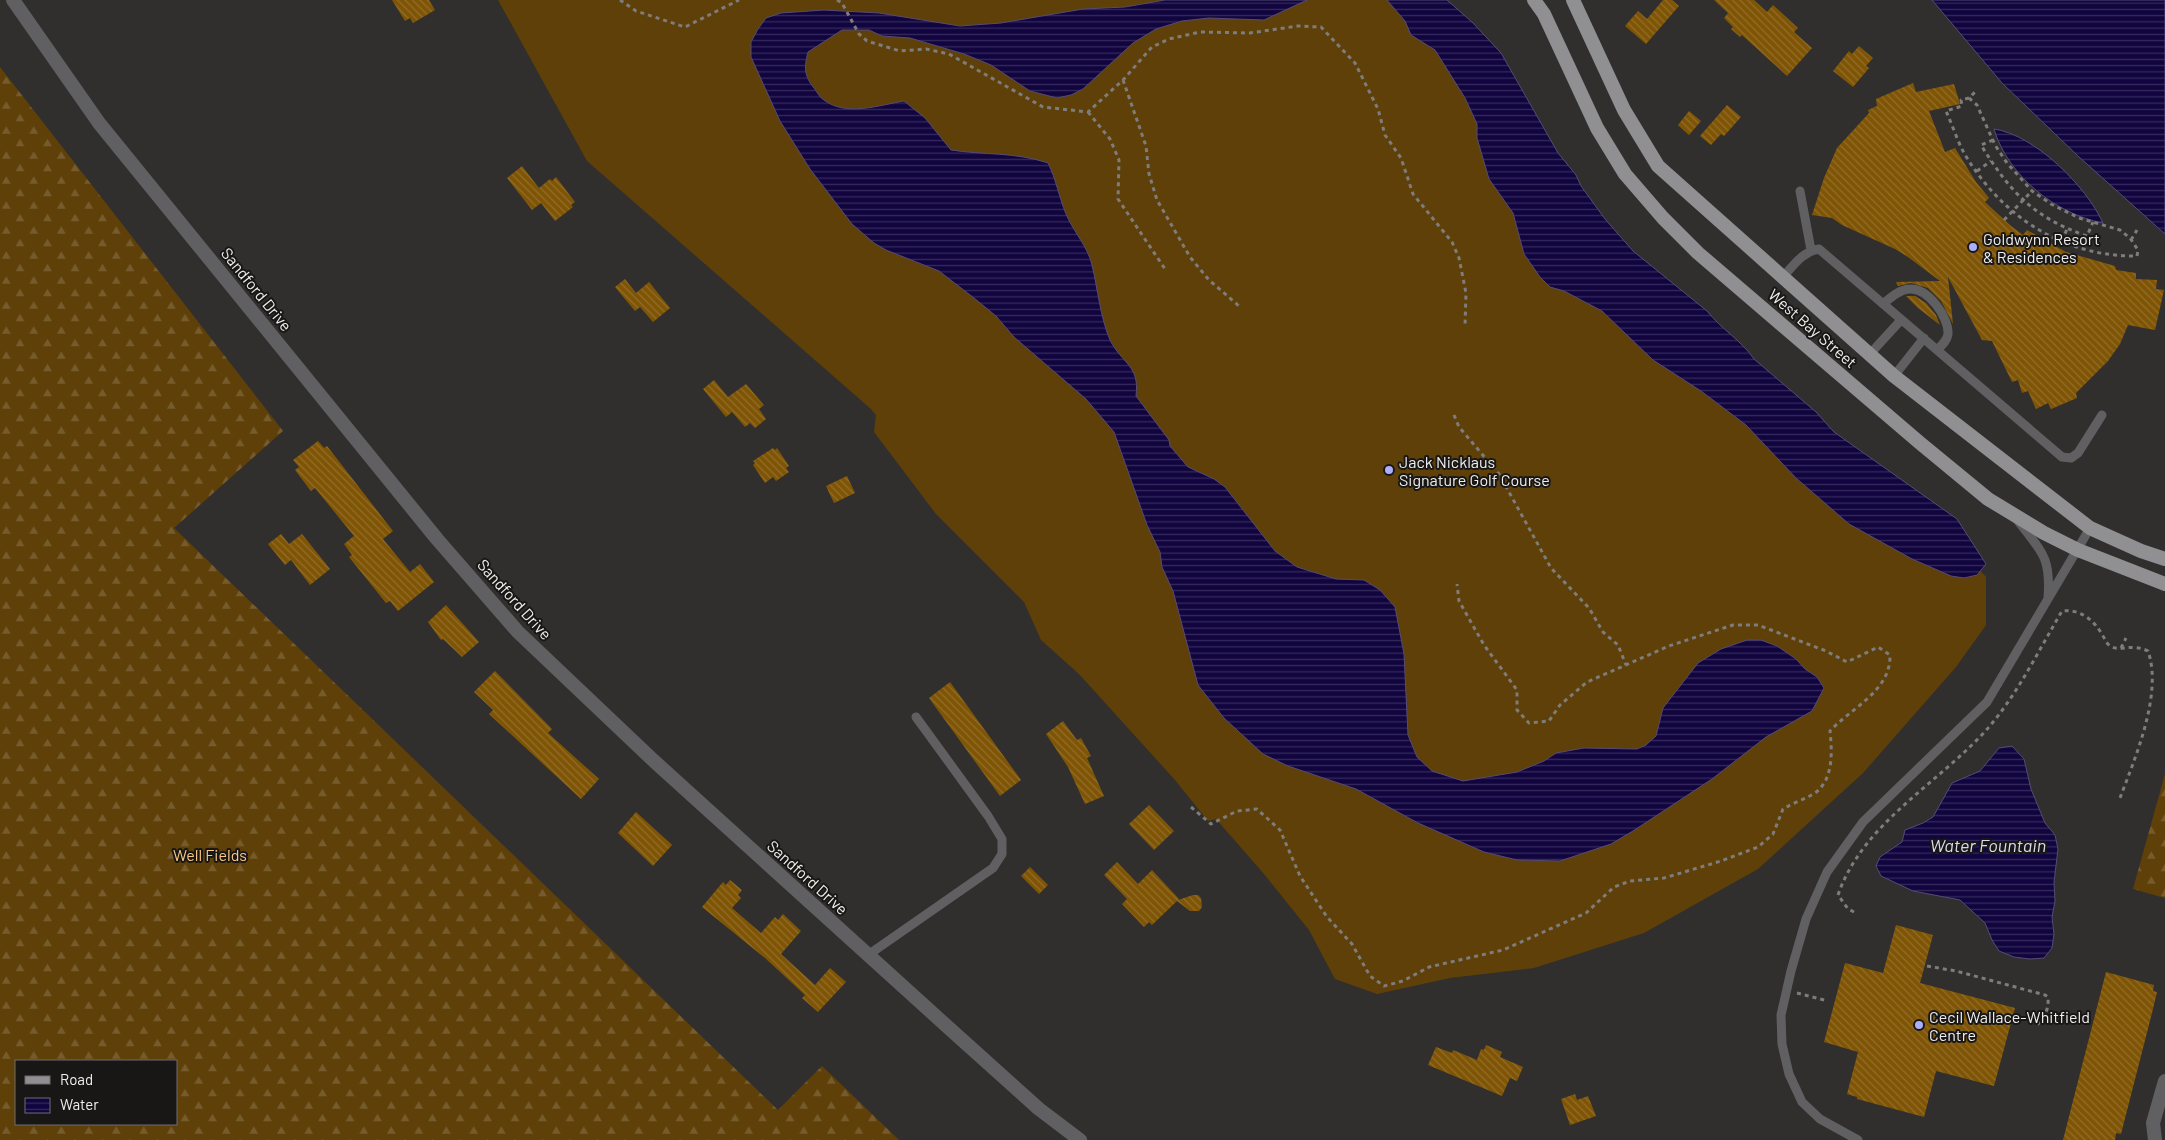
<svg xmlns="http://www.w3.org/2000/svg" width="2165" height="1140" font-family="Barlow,sans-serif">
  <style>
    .grass { fill: #5f4009 }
    .forest { fill: url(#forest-firs); fill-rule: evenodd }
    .water { fill: url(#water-rules); stroke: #554b74 }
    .building { fill: url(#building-back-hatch) }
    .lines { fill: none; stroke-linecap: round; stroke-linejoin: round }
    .path { stroke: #7e7d7b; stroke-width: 3; stroke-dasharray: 4 4; stroke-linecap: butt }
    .service { stroke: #606062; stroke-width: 9 }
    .minor { stroke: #606062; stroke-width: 14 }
    .tertiary { stroke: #606062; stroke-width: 14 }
    .primary { stroke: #909092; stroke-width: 14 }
    .poi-dot { fill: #adaffb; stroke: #181716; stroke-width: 2 }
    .labels { text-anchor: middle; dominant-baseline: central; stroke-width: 4; stroke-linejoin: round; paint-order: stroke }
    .poi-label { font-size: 16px; fill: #f0efee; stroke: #181716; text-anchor: start }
    .street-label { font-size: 16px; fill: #f0efee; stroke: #181716 }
    .park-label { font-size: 16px; fill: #fac983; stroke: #181716 }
    .water-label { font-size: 18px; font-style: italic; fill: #dadbee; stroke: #181716 }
  </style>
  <defs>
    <pattern id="forest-firs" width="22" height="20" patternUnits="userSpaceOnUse" patternTransform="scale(1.25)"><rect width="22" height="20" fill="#5f4009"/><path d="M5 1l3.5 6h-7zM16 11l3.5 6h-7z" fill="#765c2d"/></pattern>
    <pattern id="water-rules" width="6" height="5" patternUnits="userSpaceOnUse" patternTransform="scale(1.25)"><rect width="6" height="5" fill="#12053f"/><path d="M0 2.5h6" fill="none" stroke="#352a5b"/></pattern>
    <pattern id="building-back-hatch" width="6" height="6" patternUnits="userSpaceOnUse" patternTransform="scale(1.25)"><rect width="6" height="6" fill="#7f5505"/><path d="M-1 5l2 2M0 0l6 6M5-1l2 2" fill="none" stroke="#916e2a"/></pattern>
  </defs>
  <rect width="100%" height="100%" fill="#312f2d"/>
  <path class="grass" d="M498,0h939l103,193 414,349 32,35v48l-30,42 -93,106 -105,96 -114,64 -110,35 -84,10 -73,16 -42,-15 -26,-49 -45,-56 -48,-55 -8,2 -33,-41 -96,-106 -38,-34 -17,-38 -88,-88 -62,-82 2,-17 -5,-6 -284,-248z"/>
  <path class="forest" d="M0,67l283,364 -109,97 604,582 44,-44 77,74h-899zM176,1061v63h-160v-63z
    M2165,774v124l-32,-9z"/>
  <path class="water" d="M1165,0h142l-43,20 -55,-2 -27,3 -26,8 -23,14 -50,46 -12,6 -14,3 -27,-7 -39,-26 -27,-11 -54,-16 -28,-2 -13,-6h-27l-34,22c-4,15 -4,24 6,36 3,4 6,10 10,12 22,17 56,5 80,1l21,17 26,32c32,5 65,2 97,13 8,16 11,34 18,51 7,17 22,33 26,51 6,25 8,51 18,75 12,24 30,25 26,56l33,44 1,6 18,21 26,12 11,8 50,64 22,16 39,12 28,1 16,10 15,17 9,47 4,81 9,22 15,14 31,10 54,-9 27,-11 12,-8 28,-5 53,1 9,-4 10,-9 7,-28 35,-45 23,-14 26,-9h14l16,6 19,13 9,10 12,8 7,11 -12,23 -46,26 -54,42 -79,52 -22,13 -51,17 -43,-1 -33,-8 -66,-29 -62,-34 -68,-23 -25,-12 -39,-36 -26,-33 -25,-94 -11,-24 -2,-15 -13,-27 -33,-93 -28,-33 -72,-62 -18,-21 -22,-18 -35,-27 -53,-21 -12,-7 -22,-19 -42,-55 -30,-48 -29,-64v-15l7,-13 8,-11 15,-5 43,-3 55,3 81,13 41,-3 82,-14 42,-2z
    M1387,0h60l26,23 28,30 57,100 18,22 5,11 24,33 28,32 74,60c14,18 34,29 47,48l62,53 18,20 123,87 29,45 -9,11 -13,3 -13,-2 -39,-17 -63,-35 -53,-46 -50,-53 -45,-34 -48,-31 -51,-49 -38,-20 -14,-4 -10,-10 -16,-23 -11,-41 -24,-34 -12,-41v-14l-12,-26 -30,-48 -24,-15 -6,-14z
    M1932,0h233v234l-87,-78 -76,-73z
    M1994,129c41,6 92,57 109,94 -47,-9 -95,-47 -109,-94z
    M2012,746l12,13 7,30 14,34 10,12 3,14 -4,33 1,19 -3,16 2,17 -2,14 -8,10 -14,1 -16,-2 -15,-6 -7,-11 -7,-17 -25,-23 -47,-9 -32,-15 -5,-10 4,-9 22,-15 3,-12 18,-7 10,-6 19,-34 28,-12 19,-23z"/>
  <path class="building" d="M392,0h37l6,10 -22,13 -3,-5 -5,3z
    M1663,0h9l7,6 -33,38 -21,-18 13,-15 9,8z
    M1714,0h40l13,12 6,-7 25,23 -4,4 18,16 -25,28 -45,-41 -2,2 -9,-8 2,-2 -9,-9 4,-5z
    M1859,46l14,12 -7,8 3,2 -16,19 -20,-16 16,-20 3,3z
    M1913,83l3,9 38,-8 6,20 -31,7 16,41 10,-4 21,34 13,16 -4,4 26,24 12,9 4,-5 39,22 49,14 1,4 20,3v6l21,1 -1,9 8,1 -9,40 -27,-5 -8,19 -12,17 -32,32 1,5 -26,11 -3,-6 -12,6 -8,-18 -6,2 -4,-13 -6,2 -20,-41 -10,-1 -34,-63 5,47 -12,-23 -13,-13 -17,-5 -13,3 -2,-4 44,-1 -32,-24 -13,-8 -53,-24 -10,-7 -20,-3 12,-37 13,-30 32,-35 -1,-3 9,-4 -1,-7z
    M1727,105l14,12 -17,19 -3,-2 -10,11 -11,-9z
    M1689,111l12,10 -12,14 -11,-10z
    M522,166l17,22 11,-9 2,2 4,-4 19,25 -4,3 2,2 -18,14 -14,-18 -9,7 -25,-32z
    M625,279l11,14 13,-11 21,26 -17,14 -13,-15 -5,4 -20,-24z
    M1906,296h9l11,7 10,12 4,10 -22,-17z
    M714,380l14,17 18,-13 18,21 -5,4 7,10 -11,9 -5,-5 -5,4 -13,-15 -6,5 -23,-28z
    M318,441l6,7 3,-2 66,85 -10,8 27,33 10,-8 14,18 -36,29 -8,-10 -4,2 -37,-46 3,-2 -8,-11 10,-8 -39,-48 -4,3 -16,-21 4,-3 -6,-7z
    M773,448l2,2 2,-2 12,18 -3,2 3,4 -13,9 -3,-4 -8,6 -12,-18 2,-2 -2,-2z
    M847,476l8,17 -21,10 -8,-17z
    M281,534l8,10 13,-10 28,35 -20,16 -19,-25 -6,5 -17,-21z
    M446,605l33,37 -17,15 -19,-18 -2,1 -13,-18z
    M495,671l57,58 -4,4 51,46 -18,20 -92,-85 4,-4 -19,-18z
    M950,682l71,98 -21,16 -71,-98z
    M1063,721l14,19 4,-2 10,18 -4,2 17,38 -19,8 -17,-37 -22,-33z
    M1149,805l25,26 -20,19 -25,-26z
    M636,812l36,33 -19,21 -35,-33z
    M1117,862l21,22 14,-14 27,29 -1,1 15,-5h5l3,3 1,9 -3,4h-9l-13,-10 -25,24 -3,-3 -5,5 -22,-23 5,-5 -23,-24z
    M1030,867l18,18 -9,9 -18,-18z
    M730,880l12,10 -4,5 3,3 -9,10 29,25 14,-16 3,3 5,-6 18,17 -20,23 34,31 15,-17 16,14 -28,30 -16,-14 3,-3 -40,-37 -63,-51 21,-25 3,3z
    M1896,925l37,10 -13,48 95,25 -21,78 -58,-15 -12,46 -67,-18v-2l-10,-3 11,-42 -34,-10 21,-79 38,10z
    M2106,972l48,13 -1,6 4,1 -5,21 -31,121 -5,-1 -1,7h-52z
    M1486,1045l16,7 -2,5 23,10 -6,14 -7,-3 -8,18 -74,-31 8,-18 16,6 1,-3 24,10 4,-11 3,1z
    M1575,1094l2,6 11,-4 8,20 -26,9 -9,-26z"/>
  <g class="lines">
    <path class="path" d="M620,0l16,11 49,16 54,-27
      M837,0l5,3 17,31 8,7 33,10 26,-2 23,5 94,53 45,5 35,-32 29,-33 17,-8 31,-7 50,1 48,-7 23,1 34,36 23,46 7,26 16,23 12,36 39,48 7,16 7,35 -1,33
      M1123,80l23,66 3,28 8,26 33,57 19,23 30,26
      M1969,98l8,7 18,40 12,18 25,28 19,13 28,14 41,12 10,8 8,12 -1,6c-74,1 -136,-40 -173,-103 -7,-13 -12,-29 -18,-42l16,-5 -1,-6 8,-2 7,-7
      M1088,112l22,27 9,21 -1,39 47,70
      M1993,140l-12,5c29,47 53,73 106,91l6,-14
      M1977,171l14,-10
      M2004,220l28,-29
      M2131,240l6,-10
      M2062,241l5,-12
      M1454,415l5,12 40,47 52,94 38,40 14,24 15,13 8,20
      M2121,648l5,-10
      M1191,807l20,17 26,-13 20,-2 23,21 20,46 27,41 25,27 18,32 14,10 19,-5 26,-14 74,-17 83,-37 28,-26 16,-6 34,-3 57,-17 37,-14 15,-13 10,-25c10,-6 22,-10 32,-16 19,-14 17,-42 15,-62 21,-23 61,-40 60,-76l-12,-8 -31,15 -21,-11 -68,-26h-25l-64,21 -82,36 -27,23 -11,16 -20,2 -12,-13v-20l-33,-45 -25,-44 -2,-17
      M1854,912l-6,-3 -10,-14c25,-73 102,-112 151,-168 29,-34 50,-77 73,-116 19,-2 32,9 41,25 2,3 3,7 7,10 9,6 22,-3 38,5 15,43 -13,107 -28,147
      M1927,966l29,5 89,24 3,2c1,11 -3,21 -11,28
      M1797,993l31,8"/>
    <path class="service" d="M1800,191l11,59
      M1782,278c11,-12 21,-27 37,-29l243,208 9,1 7,-5 24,-38
      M1883,304c7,-6 17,-15 27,-15 18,-1 39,28 38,45 -1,7 -6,11 -11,16
      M1869,355l32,-35
      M1894,376l30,-38
      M2018,521c24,31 33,36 30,77
      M868,955l125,-87 9,-14v-15l-14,-23 -72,-99
      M1858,1140l-38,-21 -18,-17 -13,-28 -7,-30 -1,-29 10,-44 15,-52 21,-47 36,-50 124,-120 103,-174"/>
    <path class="minor" d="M2155,1140l-2,-17 12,-42"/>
    <path class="tertiary" d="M13,0l86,123 338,416 81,93 136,129 296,268 89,80 41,31"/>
    <path class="primary" d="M1534,0l10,14 53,114 28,46 38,44 35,35 222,190 68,56 56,34 34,17 87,34
      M1573,0l51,110 34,56 236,210 196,152 51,23 24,8"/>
  </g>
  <g class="poi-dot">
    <circle cx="1973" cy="247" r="5"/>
    <circle cx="1389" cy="470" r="5"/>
    <circle cx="1919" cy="1025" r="5"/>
  </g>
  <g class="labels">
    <g class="poi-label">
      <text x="1983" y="238">Goldwynn Resort<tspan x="1983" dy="18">&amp; Residences</tspan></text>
      <text x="1399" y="461">Jack Nicklaus<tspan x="1399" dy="18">Signature Golf Course</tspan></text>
      <text x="1929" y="1016">Cecil Wallace-Whitfield<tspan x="1929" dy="18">Centre</tspan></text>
    </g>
    <g class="street-label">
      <text transform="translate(257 289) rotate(51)">Sandford Drive</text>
      <text transform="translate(1813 328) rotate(41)">West Bay Street</text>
      <text transform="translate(515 599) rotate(48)">Sandford Drive</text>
      <text transform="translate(808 877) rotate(42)">Sandford Drive</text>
    </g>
    <g class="park-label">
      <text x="210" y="854">Well Fields</text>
    </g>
    <g class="water-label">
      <text x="1988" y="845">Water Fountain</text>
    </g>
  </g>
  <rect x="15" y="1060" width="162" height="65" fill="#181716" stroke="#6e6d6c"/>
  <rect x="25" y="1076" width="25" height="8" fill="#909092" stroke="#6e6d6c"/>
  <text x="60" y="1085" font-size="15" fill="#f0efee">Road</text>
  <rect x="25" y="1098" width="25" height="15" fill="url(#water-rules)" stroke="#6e6d6c"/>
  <text x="60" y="1110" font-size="15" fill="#f0efee">Water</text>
</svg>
